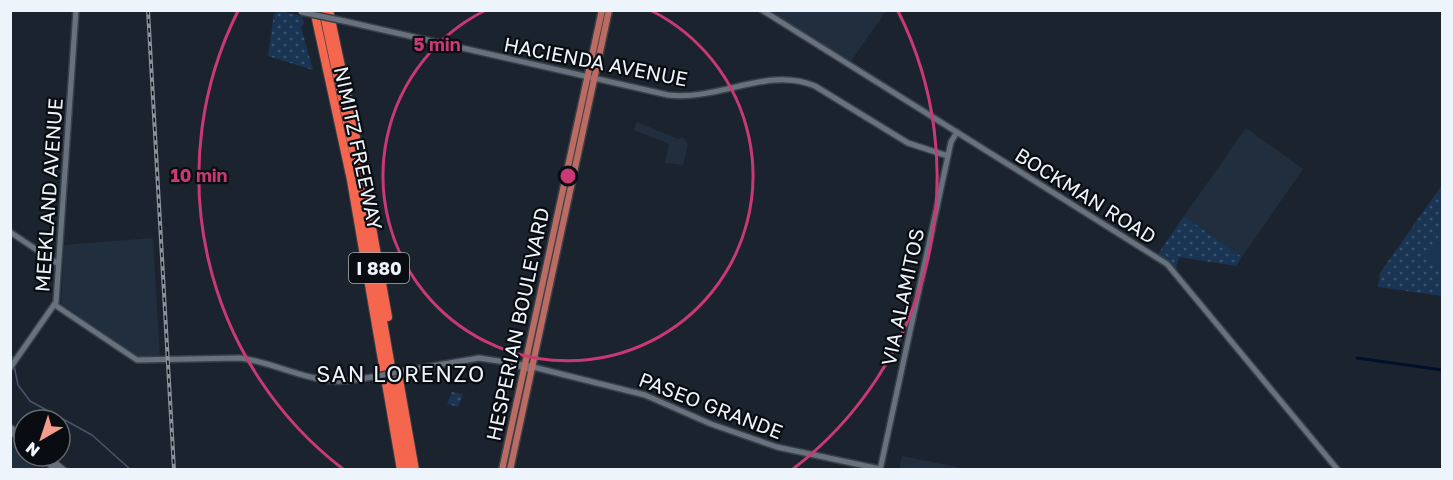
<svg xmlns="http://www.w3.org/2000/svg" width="1453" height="480" font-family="'Golos Text',sans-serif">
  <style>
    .built { fill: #202e3d }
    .green { fill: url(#green-dots) }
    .pitch { fill: #1a3553 }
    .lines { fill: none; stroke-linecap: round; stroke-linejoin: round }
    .stream { stroke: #47556c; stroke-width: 1.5 }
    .canal { stroke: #00112e; stroke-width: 3 }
    .secondary-casing { stroke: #394048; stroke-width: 8 }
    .primary-casing { stroke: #394048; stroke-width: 9 }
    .highway-casing { stroke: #394048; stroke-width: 10 }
    .secondary { stroke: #68727f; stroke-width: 5 }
    .primary { stroke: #bc6b62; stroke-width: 6 }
    .highway { stroke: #f4664e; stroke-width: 8 }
    .rail-casing { stroke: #8a919a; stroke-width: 4 }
    .rail { stroke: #090d11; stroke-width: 1.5; stroke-dasharray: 4.5; stroke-linecap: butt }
    .secondary-bridge-casing { stroke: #394048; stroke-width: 8; stroke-linecap: butt }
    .secondary-bridge { stroke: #68727f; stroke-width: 5 }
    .ring { fill: none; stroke: #c93973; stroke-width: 3 }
    .labels { text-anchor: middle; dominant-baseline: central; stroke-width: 4.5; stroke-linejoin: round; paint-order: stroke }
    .shield { fill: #090d11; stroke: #a9afb5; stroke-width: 1.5 }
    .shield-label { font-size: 18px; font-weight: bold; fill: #eef4fb }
    .street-label { font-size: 20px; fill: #eef4fb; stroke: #090d11 }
    .quarter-label { font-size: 22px; letter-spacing: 1.5px; fill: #eef4fb; stroke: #090d11 }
    .centre { fill: #c93973; stroke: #090d11; stroke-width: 3 }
    .ring-label { font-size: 18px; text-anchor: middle; font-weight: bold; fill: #c93973; stroke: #090d11; stroke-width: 4.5; stroke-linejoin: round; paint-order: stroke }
  </style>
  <defs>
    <pattern id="green-dots" width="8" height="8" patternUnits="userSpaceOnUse" patternTransform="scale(1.5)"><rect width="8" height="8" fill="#1a3553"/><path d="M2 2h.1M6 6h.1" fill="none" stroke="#3c536d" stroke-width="1.8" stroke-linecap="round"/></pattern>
  </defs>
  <rect width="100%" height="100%" fill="#1b242e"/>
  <path class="built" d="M769,11h117l-35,50z
    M637,122l41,17 5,-2 5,7 -5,21 -18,-2 4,-19 -35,-14z
    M1246,128l57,41 -61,88 -58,-41z
    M153,238l7,120h-21l-78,-54 3,-59z
    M10,437l14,11v8h9l7,6 -6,7h-23z
    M902,456l65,13h-68z"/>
  <path class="green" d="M279,11l23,5 2,7 -3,4 12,43 -45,-14 6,-42z
    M1442,185v111l-64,-9 2,-14z
    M1184,216l58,41 -6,9 -57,-9 -3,12 -18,-15z
    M452,392l11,2 -5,13 -11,-3z"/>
  <path class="pitch" d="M1440,234l2,2v34l-18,-14z"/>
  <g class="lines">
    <path class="stream" d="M10,352l3,8
      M14,365l4,20 12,16 62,34 39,35"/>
    <path class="canal" d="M1357,358l85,12"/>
    <g class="secondary-casing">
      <path id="secondary" d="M762,10l405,254 171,206
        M344,21l324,74c51,6 100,-29 147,-9l93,57 40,13
        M10,232l48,32
        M55,305l82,55 103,-2c32,4 62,21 95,23 12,1 24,-2 37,-4
        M509,363l19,6
        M10,368l46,-66 20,-292
        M414,369l65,-11 46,7 120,30 66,29 66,23 103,22
        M10,427l14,10
        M10,431l14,12
        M39,456l17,14
        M47,456l17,14
        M880,470l71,-328 6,-10"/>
    </g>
    <g class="primary-casing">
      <path id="primary" d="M502,470l100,-460
        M510,470l99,-460"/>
    </g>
    <g class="highway-casing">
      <path id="highway" d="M314,10l37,170 50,290
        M323,10l31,145 55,315
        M329,10l26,122 33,185
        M398,374l17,96"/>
    </g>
    <use href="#secondary" class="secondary"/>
    <use href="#primary" class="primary"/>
    <use href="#highway" class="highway"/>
    <g class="rail-casing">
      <path id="rail" d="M148,10l26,460"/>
    </g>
    <use href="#rail" class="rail"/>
    <g class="secondary-bridge-casing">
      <path id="secondary-bridge" d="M301,12l43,9
        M372,377l42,-8"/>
    </g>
    <use href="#secondary-bridge" class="secondary-bridge"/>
  </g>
  <g class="ring">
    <path d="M652 11A185 185 0 1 1 484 11"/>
    <path d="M343 469A369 369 0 0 1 238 11M898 11A369 369 0 0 1 793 469"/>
  </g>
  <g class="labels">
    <rect class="shield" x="349" y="253" width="60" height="30" rx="4.5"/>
    <g class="shield-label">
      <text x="379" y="268">I 880</text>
    </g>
    <g class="street-label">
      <text transform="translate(596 61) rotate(11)">HACIENDA AVENUE</text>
      <text transform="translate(359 148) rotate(78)">NIMITZ FREEWAY</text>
      <text transform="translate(48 195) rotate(-86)">MEEKLAND AVENUE</text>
      <text transform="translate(1086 195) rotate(32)">BOCKMAN ROAD</text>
      <text transform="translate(902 297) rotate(-78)">VIA ALAMITOS</text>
      <text transform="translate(517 324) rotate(-78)">HESPERIAN BOULEVARD</text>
      <text transform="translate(711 405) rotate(21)">PASEO GRANDE</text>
    </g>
    <g class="quarter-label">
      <text x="401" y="373">SAN LORENZO</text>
    </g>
  </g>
  <circle cx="568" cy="176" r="9" class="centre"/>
  <g class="ring-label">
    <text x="437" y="51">5 min</text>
    <text x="199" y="182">10 min</text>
  </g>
  <rect width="1453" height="480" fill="none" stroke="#eef4fb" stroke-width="24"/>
  <g transform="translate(42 438) rotate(219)"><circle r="28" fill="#090d11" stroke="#65696f" stroke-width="1.5"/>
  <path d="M0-4.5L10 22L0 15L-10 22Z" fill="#f49d8c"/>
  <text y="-9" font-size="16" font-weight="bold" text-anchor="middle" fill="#eef4fb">N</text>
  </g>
</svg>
